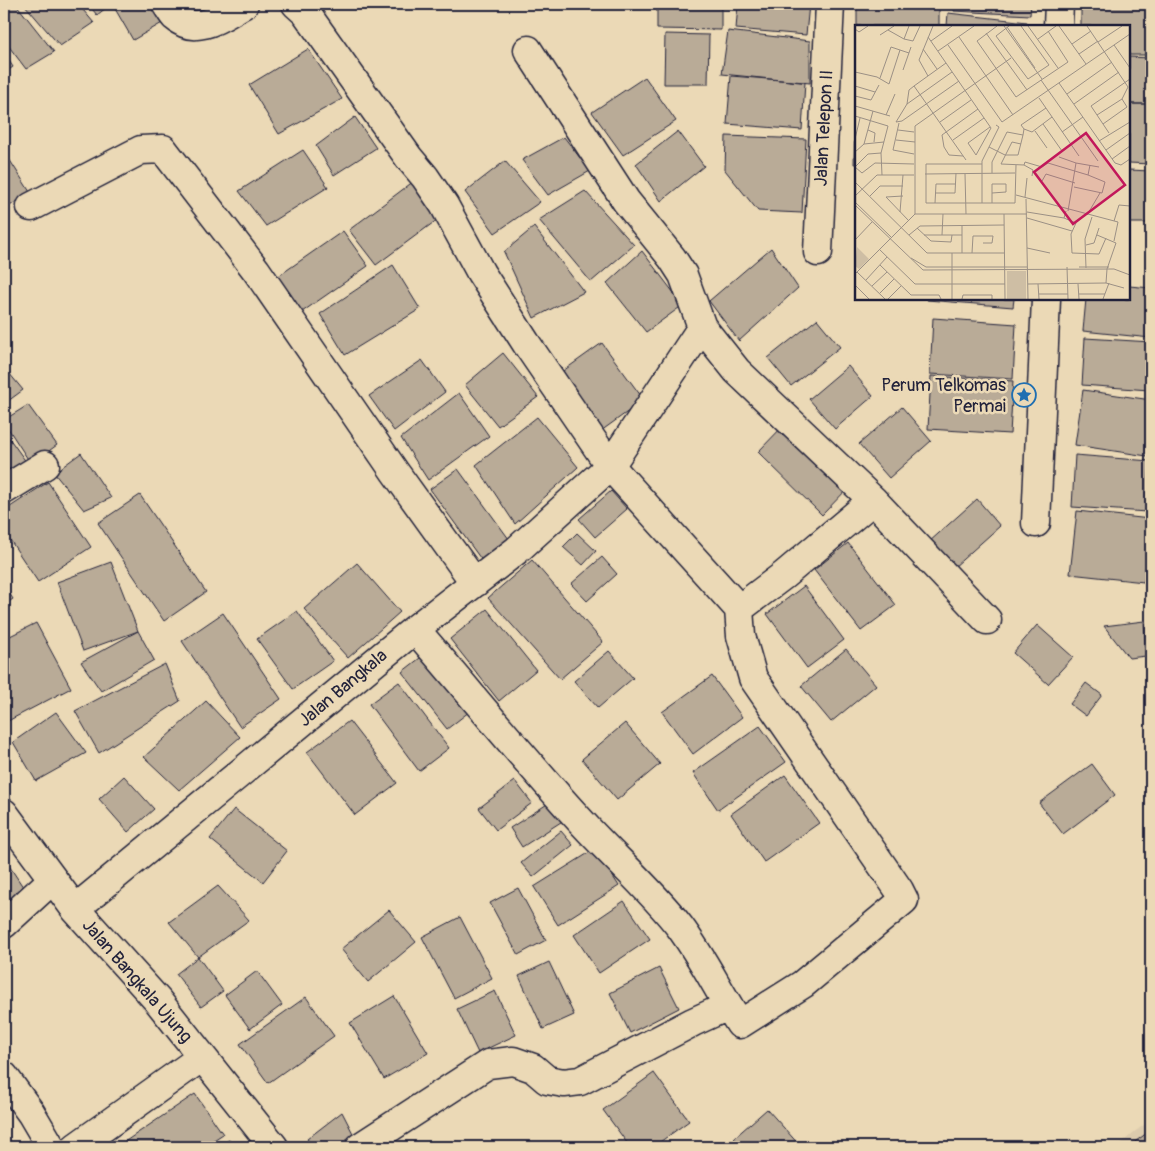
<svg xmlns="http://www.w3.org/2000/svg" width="1155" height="1151" font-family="Pangolin,sans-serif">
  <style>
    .built { fill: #dccbad }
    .building { fill: #b9ab97; stroke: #22223b }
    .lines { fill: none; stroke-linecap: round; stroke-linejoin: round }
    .minor-casing { stroke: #22223b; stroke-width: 31 }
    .minor { stroke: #ebd9b6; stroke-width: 28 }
    .labels { text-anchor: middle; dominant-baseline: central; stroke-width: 5; stroke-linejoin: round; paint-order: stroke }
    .street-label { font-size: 18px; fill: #22223b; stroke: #ebd9b6 }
    .poi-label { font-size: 18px; fill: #22223b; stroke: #ebd9b6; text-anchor: end }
    .inset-road { fill: none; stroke: #9b9085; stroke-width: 1 }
    .view { fill: #c2185b; fill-opacity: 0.15; stroke: #c2185b; stroke-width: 2.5 }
    .inset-edge { fill: none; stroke: #22223b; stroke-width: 2.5 }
  </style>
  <rect width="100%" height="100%" fill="#ebd9b6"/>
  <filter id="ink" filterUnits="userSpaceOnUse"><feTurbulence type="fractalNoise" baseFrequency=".02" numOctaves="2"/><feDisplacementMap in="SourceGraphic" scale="10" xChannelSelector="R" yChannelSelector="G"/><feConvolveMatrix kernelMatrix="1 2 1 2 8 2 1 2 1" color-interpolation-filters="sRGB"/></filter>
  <g filter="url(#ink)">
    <path class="built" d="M1151,1120v27h-34l16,-14z"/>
    <path class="building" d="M7,4h9l38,48 -28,17 -22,-29v-33z
      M24,4h54l16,19 -34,23z
      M88,4h23l-14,11z
      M120,4h40l9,15 -36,21 -19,-33z
      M657,4h64v26l-64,-1z
      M738,4h71l-3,31 -70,-6z
      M857,4h82v22h-82z
      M954,4h77l-1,11 -76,-4z
      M1081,4h70v51h-22v-29h-48z
      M948,13l79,9 -1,4h-79z
      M728,31l82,10v42l-88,-9z
      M665,34l44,1 -1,49h-44z
      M308,49l34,50 -63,35 -30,-49z
      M4,53l9,14 -9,6z
      M1129,57l22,1v46h-22z
      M731,76l74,6 -3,48 -75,-6z
      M645,77l31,44 -53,34 -31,-43z
      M1129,104h22v60l-22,-1z
      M855,116h1v48h-2z
      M355,117l21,31 -42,27 -18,-29z
      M678,131l26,35 -43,35 -25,-37z
      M726,136l80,3 -4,74 -44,-2 -33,-41z
      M564,137l26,34 -42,24 -26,-35z
      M303,150l25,37 -62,39 -27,-35z
      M4,151l26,41 -26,18z
      M505,161l35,41 -45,31 -30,-41z
      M1129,170l22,1v52h-22z
      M418,178l27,36 -69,51 -27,-35z
      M585,191l49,54 -43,37 -52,-62z
      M534,227l50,65 -50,26 -30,-66z
      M343,231l25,35 -66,46 -25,-35z
      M771,248l27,40 -59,53 -30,-40z
      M642,251l41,54 -37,27 -39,-49z
      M393,265l27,44 -75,46 -25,-41z
      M1129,286l22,2v50l-68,-7 3,-32h43z
      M928,299h86l-1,8 -86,-7z
      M933,318l83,6 -3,55 -83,-5z
      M817,319l23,28 -49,39 -23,-28z
      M1085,338l66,4 -2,48 -67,-5z
      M602,343l42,57 -43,31 -38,-60z
      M503,353l35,44 -40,29 -33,-41z
      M422,360l23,32 -51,39 -25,-35z
      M848,366l25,30 -38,33 -26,-30z
      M4,367l19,23 -19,14z
      M931,376l82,5 -3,53 -82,-5z
      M1083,390l68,10v26l-4,30 -72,-11z
      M459,393l30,43 -61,44 -27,-42z
      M28,405l29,40 -26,19 -27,-42v-2z
      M902,407l29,34 -42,37 -30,-34z
      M537,417l41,50 -63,57 -39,-59z
      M787,422l64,63 -29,30 -64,-63z
      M4,431l25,35 -25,17z
      M81,453l30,45 -27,12 -30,-37z
      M1075,455l75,6 -3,51 -75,-5z
      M458,469l51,70 -26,23 -53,-73z
      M48,482l43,65 -53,35 -34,-51v-20z
      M611,491l16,18 -32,28 -16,-18z
      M140,495l66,97 -42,29 -66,-98z
      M977,499l23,27 -47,42 -24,-26z
      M1077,511l73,8 -6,63 -74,-8z
      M577,533l19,18 -13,14 -20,-18z
      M848,543l48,62 -35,26 -47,-61z
      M602,557l15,17 -30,27 -16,-17z
      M532,560l71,82 -43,37 -72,-81z
      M111,562l27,69 -55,20 -26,-69z
      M357,563l43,49 -52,46 -44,-49z
      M4,585l9,14 -9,6z
      M804,586l40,54 -37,28 -40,-54z
      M487,609l49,61 -37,31 -49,-62z
      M297,611l36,50 -40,28 -36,-50z
      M223,613l58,86 -41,28 -58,-86z
      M1144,621l2,35 -17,2 -25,-32z
      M36,623l35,65 -67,35v-84z
      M1037,625l36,32 -25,27 -35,-31z
      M138,631l16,29 -53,31 -20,-29z
      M846,649l30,36 -45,37 -30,-36z
      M429,651l45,57 -27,21 -45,-57z
      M609,651l24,27 -35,30 -24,-27z
      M165,664l15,37 -81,52 -24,-42z
      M712,676l30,41 -49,37 -31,-42z
      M399,682l50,66 -30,23 -50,-67z
      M1086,683l16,12 -16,21 -16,-12z
      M206,701l34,36 -61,53 -35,-33z
      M56,712l30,41 -50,28 -23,-39z
      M349,721l48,62 -42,32 -48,-63z
      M625,723l35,41 -43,36 -35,-41z
      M760,726l26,36 -68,48 -25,-37z
      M1092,764l23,31 -52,39 -24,-31z
      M785,775l34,48 -55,39 -33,-48z
      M124,776l30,33 -26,23 -29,-33z
      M515,781l17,22 -36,27 -17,-22z
      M552,801l12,19 -42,27 -12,-19z
      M234,809l53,42 -24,31 -53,-43z
      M561,831l12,14 -40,32 -12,-14z
      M595,849l24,37 -61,39 -24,-38z
      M4,858l25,38 -25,17z
      M218,886l31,34 -51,37 -29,-35z
      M518,888l28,52 -28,15 -28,-52z
      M624,901l26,38 -51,34 -25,-38z
      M389,910l27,32 -48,40 -27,-33z
      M460,917l32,61 -38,20 -32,-61z
      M198,957l25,34 -22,16 -25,-33z
      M549,962l25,53 -31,14 -24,-53z
      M659,968l20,40 -49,25 -20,-40z
      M257,971l25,34 -32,24 -25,-34z
      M495,991l21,44 -38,18 -21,-44z
      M394,996l34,57 -44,26 -34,-56z
      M306,997l28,39 -66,47 -28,-39z
      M654,1073l35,48 -36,26h-23l-27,-37z
      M195,1094l28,40 -20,13h-86z
      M767,1109l34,38h-59l-8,-9z
      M342,1112l17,33 -3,2h-43l-6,-8z
      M1147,1133l4,5v9h-23z
      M395,1139l5,8h-19z
      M229,1140l5,7h-17z"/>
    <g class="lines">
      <g class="minor-casing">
        <path id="minor" d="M166,4c3,4 6,10 9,13 22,20 49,-2 69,-13
          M296,4l10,9 103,145 16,19 19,28 37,68 45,70 84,123 129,143 45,-34 89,-75
          M1058,26l1,-22
          M31,207l110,-57 22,-1 93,121 139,202 80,111
          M818,252l12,-248
          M702,327l35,44 136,129 114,120
          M4,490l41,-25
          M1036,523l10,-224
          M415,629c58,67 114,137 174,201 31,33 64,62 91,97 23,31 39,65 60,97l63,-40 101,-84 -5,-10 -146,-212 -12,-42 -2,-27
          M4,813l71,96 83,92 116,146
          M75,909l340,-280 102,-79 93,-84 92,-139 -19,-52 -11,-17 -46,-57 -98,-151
          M4,924l48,-44
          M4,1076l27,37 20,34
          M76,1147l126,-90
          M360,1147l128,-83 25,-3 20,7 14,12 17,3 16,-2 113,-59 35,-16"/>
      </g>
      <use href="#minor" class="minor"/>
    </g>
  </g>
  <defs>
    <g id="sight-ring" transform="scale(1.25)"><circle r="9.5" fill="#ebd9b6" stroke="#1f6fb2" stroke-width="1.5"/><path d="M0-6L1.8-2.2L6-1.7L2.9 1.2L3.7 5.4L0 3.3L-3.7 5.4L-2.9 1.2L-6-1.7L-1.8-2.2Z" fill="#1f6fb2"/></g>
  </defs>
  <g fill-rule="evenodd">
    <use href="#sight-ring" x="1024" y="395"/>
  </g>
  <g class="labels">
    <g class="street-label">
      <text transform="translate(824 128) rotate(-87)">Jalan Telepon II</text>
      <text transform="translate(343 688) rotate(-40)">Jalan Bangkala</text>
      <text transform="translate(137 981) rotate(49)">Jalan Bangkala Ujung</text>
    </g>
    <g class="poi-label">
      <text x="1006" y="385">Perum Telkomas<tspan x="1006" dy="21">Permai</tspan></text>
    </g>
  </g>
  <g transform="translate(855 25)">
    <rect width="275" height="275" fill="#ebd9b6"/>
    <path d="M2,222l12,12 -10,10 -4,-3zM152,246h19v28h-19z" fill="#cebea4"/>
    <path class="inset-road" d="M142,1l-20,15 39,56 52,-35 -20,-31M149,1l38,53M154,1l-13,10 32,43 21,-14 -28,-39M173,1l30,42M204,1l27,38M232,1l41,61 -6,12 5,8 -24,17M152,2l28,41M0,4l4,3 9,-6M33,5l16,9 5,-13M131,8l41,57M25,10l14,-9M73,12l63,91 -15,27 -8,-12 22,-16M104,12l54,78M49,14l9,2 7,-15M183,14l18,-13M76,16l21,-15M243,17l24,-16M217,19l19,-13M93,20l54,77 128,-88M259,20l16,23M68,24l14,20M83,26l36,-25M224,29l19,-13M48,45l8,-23M0,47l22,5 12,7 11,-34M97,47l-45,32 -11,18 6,-1 57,-40M73,51l-9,-16 14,-34M25,53l11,-31 18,6M186,55l57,81M204,58l56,80 6,2 9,-6M0,61l20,6M59,61l32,-23M212,69l45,-32M0,71l16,4 8,-15M184,73l40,58M52,79l2,-14 5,-4 52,74M219,79l45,-32M0,81l35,10M31,90l9,-21M242,90l25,-16M0,91l33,10 -7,27 1,22M85,97l31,-22M44,98l-6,27 21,4M188,99l19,27M169,104l-3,-4 25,-17M13,105l7,3 -1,9M43,105l16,2M180,106l12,17M207,107l21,-15M254,108l-18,-27 39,-27M0,114l5,-21M41,115l19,2M98,115l31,-22M244,116l31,-19M9,119l9,-33M166,119l-9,-2 -11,22 23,1 9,5 -1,6M134,122l16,8h13l5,-20M251,125l24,-17M0,127l9,-8 20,-2M108,131l-14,-1 -5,-8 -2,-12 36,-26M204,132l17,6 -8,48M257,134l18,-13M221,138l23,4M127,139h-56v39h89l1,-38M169,140l1,-3 17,5 6,-4 40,12 2,-10M0,142l7,6 13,-10 39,1M0,142l13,-13 13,-1M137,148v-11l15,-30 16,3 1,-6 8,3 20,-15M70,149l90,-1M110,149l1,40M187,156l4,-7 29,9M0,157l72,71h35M219,162l28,6 3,-11 -17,-7M80,168h20l1,-20M161,170l102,27 -4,19M0,171l22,-21h37M15,171l10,-10h23M48,171l-17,1 23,24M170,172l2,-19M171,174l2,100M0,177l36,35M80,178l1,-19h20M127,178v-42l17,-34 -3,-2M137,178v-19h14v8l-14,1M0,180l68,65 191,-1 16,6M211,186l-2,7 12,5 -5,11 1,19 27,1 7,-16M45,187l3,-37M172,187l37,6M60,189h112M149,189l1,85M232,190l13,-22M172,193l45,13M259,196l5,-16 11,1M107,201v27h43M62,203l14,13 20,1 1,-7M54,210l11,-9 84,-1M69,210h38M87,210l1,-21M242,210l19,8 -9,26 -1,14M0,215l17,-18M231,220l8,-2 5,-15M172,223l23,5M24,224l36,35h90M117,228l1,-17h20l-1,7h-9M56,233l15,9h101M25,240l31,30h28l2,4M212,242l1,32M224,242h30M231,243l-1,-29 7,-22M2,247l28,27M0,249l60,-60v-88l96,-68M11,255l21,-23M173,259l78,-1 18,5M183,259l1,15M223,259l1,15M0,260l14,14M17,261l15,-14M25,268l14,-14M184,269h29M224,269h26M33,274l13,-13M97,274v-46M107,274l1,-4h29v4M248,274l6,-16"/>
    <path class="view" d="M231,108l39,52 -52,39 -39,-52z"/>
    <rect width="275" height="275" class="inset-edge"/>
  </g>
  <rect width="1155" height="1151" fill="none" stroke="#ebd9b6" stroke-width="20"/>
  <rect x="10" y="10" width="1135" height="1131" fill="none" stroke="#22223b" stroke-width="2" filter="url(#ink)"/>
</svg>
